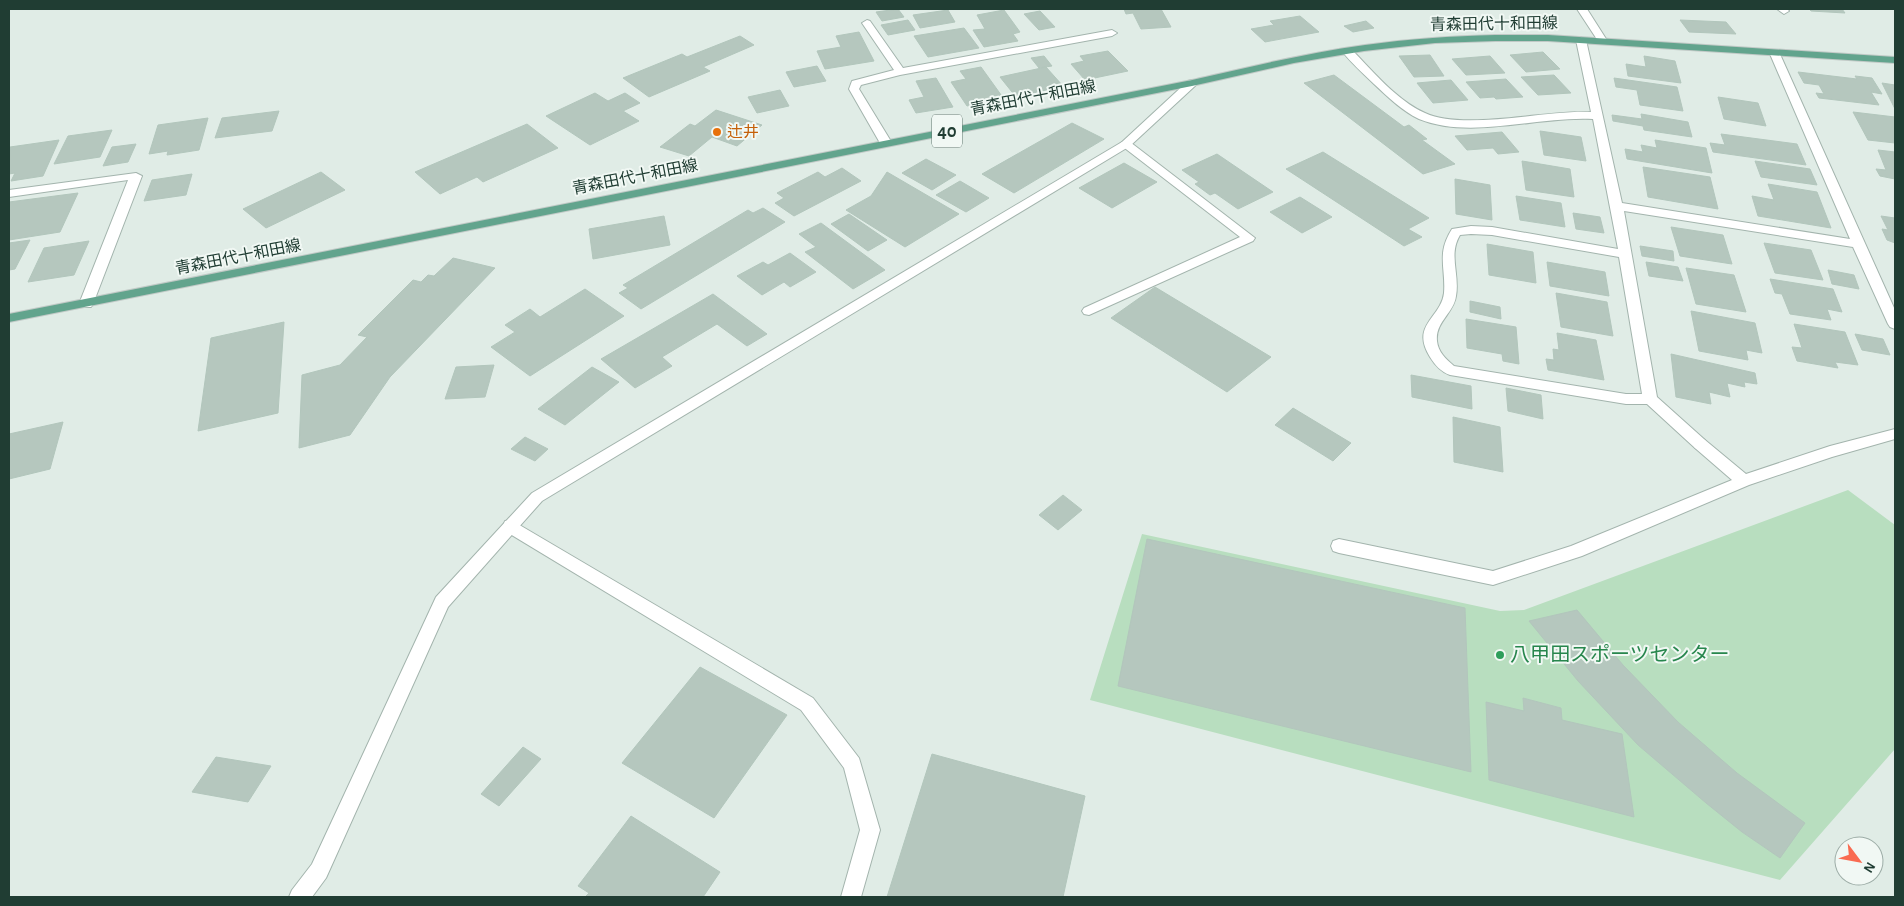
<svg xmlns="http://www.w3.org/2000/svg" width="1904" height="906" font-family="'Alegreya Sans','Noto Sans JP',sans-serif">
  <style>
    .green { fill: #b8debf }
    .building { fill: #b5c7be; stroke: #b2c6bc }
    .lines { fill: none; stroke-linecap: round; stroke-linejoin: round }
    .service-casing { stroke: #a3b4ad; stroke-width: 2 }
    .minor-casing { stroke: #a3b4ad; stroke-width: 2 }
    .primary-casing { stroke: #c1c9c6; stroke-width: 2 }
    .service { fill: #fff; fill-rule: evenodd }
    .minor { fill: #fff; fill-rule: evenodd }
    .primary { fill: #62a48d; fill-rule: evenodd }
    .food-dot { fill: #e8710a; stroke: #f1f8f4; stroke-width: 2 }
    .leisure-dot { fill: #2e9e5b; stroke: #f1f8f4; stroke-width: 2 }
    .labels { text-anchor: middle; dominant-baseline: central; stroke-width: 4; stroke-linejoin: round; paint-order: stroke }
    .far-street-label { font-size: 16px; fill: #203d33; stroke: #f1f8f4 }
    .far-food-label { font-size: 16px; fill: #c56008; stroke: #f1f8f4; text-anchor: start }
    .shield { fill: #f1f8f4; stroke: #5f756d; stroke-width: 1 }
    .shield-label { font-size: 19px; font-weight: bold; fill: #203d33 }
    .leisure-label { font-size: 20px; fill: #27864d; stroke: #f1f8f4; text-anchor: start }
  </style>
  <rect width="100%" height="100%" fill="#e0ece6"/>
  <path class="green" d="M1848,490l47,35v224l-115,131 -690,-180 52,-166 358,77 24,-1z"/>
  <path class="building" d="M898,9l6,8 -22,4 -6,-9z
    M1124,9h37l10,18 -30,2 -8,-16 -7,1z
    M1809,9h33l3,4 -34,-2z
    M948,10l7,12 -35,6 -7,-13z
    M1004,10l16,22 -7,2 5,7 -34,6 -11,-17 12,-1 -8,-14z
    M1040,11l15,16 -16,3 -15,-16z
    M1300,16l19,16 -54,10 -14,-13 23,-4 -4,-4z
    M908,20l7,10 -27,5 -7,-10z
    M1680,20l46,2 10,12 -47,-2z
    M1366,21l8,7 -21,4 -9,-6z
    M964,28l15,20 -51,9 -14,-21z
    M859,32l15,29 -49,8 -8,-18 24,-4 -5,-11z
    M740,36l14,9 -51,22 7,4 -61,26 -26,-19 59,-24 5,3z
    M1108,51l20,20 -43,9 -14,-16 13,-3 -4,-5z
    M1543,52l17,17 -34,3 -16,-17z
    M1430,55l14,21 -30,1 -15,-21z
    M1044,56l8,10 -13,2 -8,-10z
    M1490,56l15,17 -39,2 -14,-16z
    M1644,56l31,5 6,22 -53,-7 -2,-12 20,3z
    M817,66l9,15 -32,6 -8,-15z
    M981,67l23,32 -37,7 -16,-24 15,-3 -6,-8z
    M1046,67l17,19 -47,11 -16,-20z
    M1798,72l59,7 -2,-3 17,2 10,16 -11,-2 8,13 -60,-7 -3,-5 8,1 -5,-9 -15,-2z
    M1334,75l70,52 5,-2 18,14 -5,1 33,24 -32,10 -119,-91z
    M1554,75l17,18 -33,2 -17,-18z
    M936,78l17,29 -37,6 -7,-13 15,-3 -8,-16z
    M1614,78l63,9 6,24 -43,-6 -3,-15 -21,-3z
    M1506,79l17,18 -27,2 -2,-2 -14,1 -14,-16z
    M1451,80l17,20 -35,3 -16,-20z
    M1882,83l13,2v24z
    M780,90l9,16 -32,7 -9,-16z
    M595,93l13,8 17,-8 15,10 -17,8 16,10 -49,24 -44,-29z
    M1718,97l40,6 8,23 -42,-7z
    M716,110l46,15 -25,21 -25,-9 -23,19 -29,-9 30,-23 5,2z
    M279,111l-7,20 -57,7 7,-20z
    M1853,112l42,5v26l-27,-3z
    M1641,114l47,8 4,15 -48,-7 -1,-4 -30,-5 -1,-6 30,4z
    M208,118l-9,32 -32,5 1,-4 -19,3 9,-29z
    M1072,123l32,16 -90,54 -32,-19z
    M527,124l31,24 -75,34 -6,-5 -37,17 -25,-22z
    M112,130l-12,27 -46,7 14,-28z
    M1540,131l41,6 5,24 -42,-6z
    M1502,132l17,20 -21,2 -5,-6 -26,2 -12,-14z
    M1721,134l76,10 9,21 -93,-13 -3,-9 15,2z
    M59,140l-16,36 -32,5 4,-8 -6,1 1,-27z
    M1655,140l51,8 6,25 -85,-14 -2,-10 18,3 -2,-7 16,3z
    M136,144l-8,18 -25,4 9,-19z
    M1878,150l17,2v27l-15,-3 -4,-7 10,1z
    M1323,152l106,66 -21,11 14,8 -18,9 -118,-77z
    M1217,154l56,38 -35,17 -23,-16 -5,2 -15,-11 4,-2 -17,-12z
    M926,159l30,16 -24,15 -30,-17z
    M1522,161l48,8 4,28 -48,-7z
    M1755,161l55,8 7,16 -56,-8z
    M1124,163l33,19 -45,26 -33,-20z
    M1643,167l67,10 8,32 -70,-12z
    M842,168l19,13 -67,35 -19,-13 9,-5 -7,-5 41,-21 7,5z
    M321,172l24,18 -79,38 -23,-19z
    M887,172l72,42 -54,33 -59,-37 25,-14z
    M192,174l-6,21 -42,6 8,-21z
    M1455,179l35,6 2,35 -36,-6z
    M960,181l29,17 -23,14 -30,-17z
    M1768,184l49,8 14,36 -73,-12 -6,-20 22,4z
    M78,193l-18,39 -51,8v-38z
    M1516,196l45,7 4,24 -45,-7z
    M1300,197l32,20 -30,16 -32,-21z
    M763,208l22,14 -144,87 -22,-16 9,-5 -5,-3 125,-75 5,3z
    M1573,213l27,4 4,16 -28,-4z
    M849,214l38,26 -19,11 -37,-27z
    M664,216l6,29 -77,14 -4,-30z
    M1881,216l14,2v25l-8,-3 -5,-11 6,1z
    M821,223l64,47 -32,19 -48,-37 11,-5 -17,-13z
    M1671,227l52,8 9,29 -52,-8z
    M30,240l-15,29 -6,1v-27z
    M89,241l-15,34 -46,7 16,-34z
    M1764,243l47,7 12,30 -48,-7z
    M1487,244l46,8 3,31 -47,-8z
    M1640,246l33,5 1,10 -32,-5z
    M790,253l26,19 -26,15 -6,-5 -22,13 -25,-19 26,-14 5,3z
    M453,258l42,10 -105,109 -40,58 -51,13 3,-73 38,-10 27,-28 -9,-2 55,-55 8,2 7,-7 6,1z
    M1547,262l58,10 4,24 -59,-10z
    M1646,262l32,5 5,14 -34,-5z
    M1686,268l48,7 12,37 -50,-8z
    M1828,270l26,5 5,14 -27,-5z
    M1770,279l63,10 9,23 -15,-3 4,11 -41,-6 -8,-20 -7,-1z
    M1155,287l116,70 -44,35 -116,-74z
    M585,289l39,27 -94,60 -39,-29 24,-15 -10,-7 25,-16 10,8z
    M1556,293l51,9 6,34 -52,-9z
    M713,294l54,40 -20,12 -30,-22 -55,33 10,9 -37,22 -34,-29z
    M1470,301l30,6 1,12 -31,-7z
    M1691,311l64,12 7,30 -16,-3 2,10 -49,-9z
    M1466,319l50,8 3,37 -16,-3 -1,-7 -35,-6z
    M284,322l-6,91 -80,18 13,-93z
    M1794,324l51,8 13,33 -23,-3 3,6 -41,-7 -5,-14 10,1z
    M1557,333l39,7 8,40 -56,-10 -2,-11 8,1 -1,-11 6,1z
    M1855,334l28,5 7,16 -28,-5z
    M1671,354l84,19 2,11 -13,-2 1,5 -18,-4 3,14 -21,-5 2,12 -35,-7z
    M494,365l-9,32 -40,2 11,-32z
    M592,367l27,15 -54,43 -27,-16z
    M1411,375l60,11 1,23 -60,-12z
    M1506,388l35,7 2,24 -35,-8z
    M1293,408l58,35 -18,18 -58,-36z
    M1453,417l47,10 3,45 -49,-10z
    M63,422l-13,47 -41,10v-45z
    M525,437l23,12 -13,12 -24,-12z
    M1063,495l19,15 -24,20 -19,-15z
    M1147,539l318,69 6,164 -353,-86z
    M1577,610l46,55 55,57 59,51 68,50 -25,35 -38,-26 -36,-29 -68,-58 -60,-64 -49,-60z
    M700,667l87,48 -73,103 -92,-55z
    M1523,698l38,10 1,12 60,14 12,83 -145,-37 -3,-78 38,9z
    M523,747l18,12 -42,47 -18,-12z
    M932,754l153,42 -22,101h-176z
    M216,757l55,9 -23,36 -56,-10z
    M631,816l89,56 -17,25h-118l4,-4 -11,-7z"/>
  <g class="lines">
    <g class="service-casing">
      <path id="service" d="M1126,141l4,1 125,96 -2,3 -164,74 -5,-1 -2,-3 2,-3 156,-71 -118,-91 -2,-2 2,-2z
        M1895,429v10l-63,18 -83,28 -167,71 -89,29 -154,-32 -6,-2 -2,-5 2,-5 6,-2 154,32 78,-25 161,-66 -37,-32 -2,-4 2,-4 5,-2 5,2 41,34 84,-28z
        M511,520l302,178 46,60 21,72 -19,67h-20l19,-67 -16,-62 -43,-58 -296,-179 -2,-5 2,-5z"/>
    </g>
    <g class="minor-casing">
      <path id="minor" d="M1577,9h10l21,33 -2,2h-6z
        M1777,9h10l2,2 -5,3z
        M867,20l3,1 33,47 209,-38 5,3 -5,3 -212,39 -39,10 -2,4 33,54 -6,3 -6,-3 -31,-54 3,-8 42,-11 -32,-47z
        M1581,37l5,3 36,163 228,36 -80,-185 5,-3 4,1 116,258v19l-5,-2 -2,-3 -35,-77 -229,-36 33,186 48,43 2,4 -2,4 -5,2 -5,-2 -48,-44h-21l-176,-29c-9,-3 -15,-10 -20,-18 -20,-32 11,-39 14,-64 2,-25 -8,-39 8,-64l19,-3 21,1 126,22 -25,-130c-55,-3 -123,21 -174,0 -17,-8 -32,-23 -45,-35 -11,-11 -23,-21 -32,-33l1,-2h8c22,22 45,51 74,64 39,18 120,-3 166,-1l-15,-72zM1471,234l21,1 127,22 23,137h-16l-172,-28c-8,-7 -16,-14 -17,-25 -2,-19 17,-28 19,-45 4,-22 -8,-41 4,-61z
        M1192,80l5,3 -1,2 -66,61 -588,355 -94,106 -122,271 -14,19h-23l3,-7 20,-26 124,-267 96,-104 590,-351 66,-61z
        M136,173l6,3 -49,128 -2,3h-10l-2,-3 49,-124 -119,17v-7z"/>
    </g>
    <g class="primary-casing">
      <path id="primary" d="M1495,35h53l347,22v6l-347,-22h-53l-60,2 -71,8 -70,12 -102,23 -1183,236v-8l1183,-234c57,-13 115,-27 173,-35 43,-6 86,-9 130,-10z"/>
    </g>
    <use href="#service" class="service"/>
    <use href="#minor" class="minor"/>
    <use href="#primary" class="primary"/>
  </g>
  <circle class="food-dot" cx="717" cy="132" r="5"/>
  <circle class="leisure-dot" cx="1500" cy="655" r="5"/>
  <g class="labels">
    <g class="far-street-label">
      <text transform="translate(1494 24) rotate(-1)">青森田代十和田線</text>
      <text transform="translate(1033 98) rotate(-11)">青森田代十和田線</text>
      <text transform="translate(635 177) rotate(-11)">青森田代十和田線</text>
      <text transform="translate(238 257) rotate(-11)">青森田代十和田線</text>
    </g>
    <g class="far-food-label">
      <text x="727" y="132">辻井</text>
    </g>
    <rect class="shield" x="932" y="114.5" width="30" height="33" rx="4"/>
    <g class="shield-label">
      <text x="947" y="131">40</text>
    </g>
    <g class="leisure-label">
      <text x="1510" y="655">八甲田スポーツセンター</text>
    </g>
  </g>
  <rect width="1904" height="906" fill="none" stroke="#203d33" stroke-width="20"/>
  <g transform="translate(1859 861) rotate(122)"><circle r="24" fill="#f1f8f4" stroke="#9dada7"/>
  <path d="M0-4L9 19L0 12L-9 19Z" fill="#f96b51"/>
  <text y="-8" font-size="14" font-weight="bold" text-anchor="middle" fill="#203d33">N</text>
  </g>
</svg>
